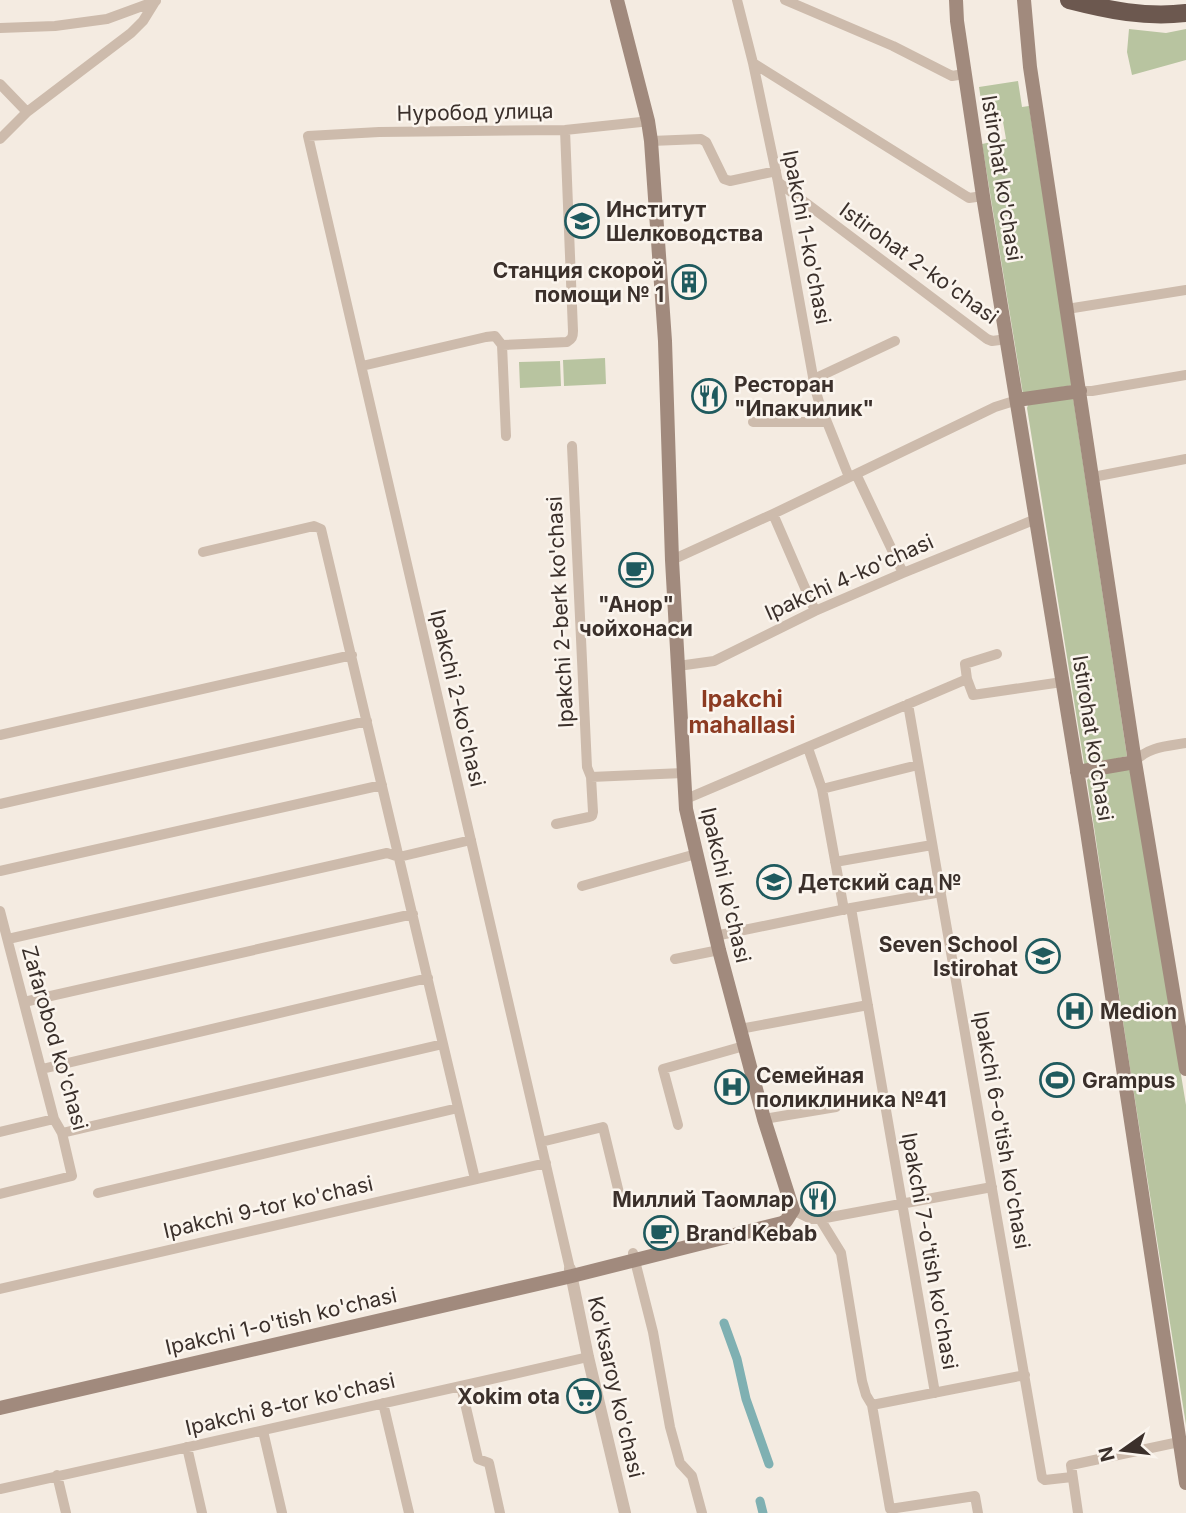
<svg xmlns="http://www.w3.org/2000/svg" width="1186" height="1513" font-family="Inter,sans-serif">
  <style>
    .green { fill: #b8c4a0 }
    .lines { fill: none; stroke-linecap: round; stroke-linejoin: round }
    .canal { stroke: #7fb0b2; stroke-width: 9 }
    .minor { stroke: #cdbbac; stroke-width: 10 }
    .tertiary { stroke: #cdbbac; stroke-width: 12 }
    .secondary { stroke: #a18a7d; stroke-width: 14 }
    .trunk { stroke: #6c584f; stroke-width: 18 }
    .labels { text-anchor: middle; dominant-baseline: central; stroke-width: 5; stroke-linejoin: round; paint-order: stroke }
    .street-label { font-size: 21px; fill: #3b302b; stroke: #fbf5ee }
    .poi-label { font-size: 21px; font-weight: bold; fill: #3b302b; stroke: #fbf5ee; text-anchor: start }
    .neighbourhood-label { font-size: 23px; font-weight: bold; fill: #8c3b22; stroke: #fbf5ee }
  </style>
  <rect width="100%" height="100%" fill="#f4ebe1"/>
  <path class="green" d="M1129,29l37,4 20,-4v31l-54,15 -5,-23z
    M1018,81l4,26 7,-1 44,279 -50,9 -41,-250 24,-5 -4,-23 -18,3 -5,-32z
    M605,358l1,26 -42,2 -1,-26z
    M560,361l1,25 -41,2 -1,-26z
    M1073,397l54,359 -41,10 -2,-3 -57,-355 1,-3z
    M1127,769l4,2 55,334v320l-56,-357 -43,-288 4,-4z"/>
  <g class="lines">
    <path class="canal" d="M724,1323l13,36 9,40 23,65
      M760,1501l3,12"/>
    <path class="minor" d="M737,0l16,63 25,119 37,206 4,14 30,75
      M785,0l108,46 59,30 12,-2
      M0,28l55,-2 52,-7 49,-18
      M753,63l216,135 14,-2
      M0,84l27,28
      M0,139l27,-27 104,-79 12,-12 13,-21
      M651,141l50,-2 5,3 18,37 6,2 46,-10
      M778,182l209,157 5,2 15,-2
      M1067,309l119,-19
      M502,345l4,91
      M362,366l124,-29 9,-1 7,9 65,-3c5,-3 6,-5 6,-11l-8,-201
      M814,379l81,-38
      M1080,391h12l94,-16
      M753,422h74
      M856,474l47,99
      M1093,477l93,-18
      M773,514l42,97
      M203,552l111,-26 7,3 154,650
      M672,560l101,-46 222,-107 22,-7
      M997,654l-32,10 2,15 6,16 89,-13
      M678,666l36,-5 101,-50 88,-38 133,-54
      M908,704l134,774 3,2 27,-3
      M0,735l352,-80
      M808,748l14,41 22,121
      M1135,762c11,-15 34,-16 51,-19
      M591,777l92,-4
      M822,789l96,-24
      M686,799l281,-120
      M0,804l367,-83
      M556,824l33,-7 3,-1 1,-4 -2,-35 -4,-10 -15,-321
      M835,862l97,-17
      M0,871l382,-86
      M582,886l114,-32
      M851,908l84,485
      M0,911l54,208 8,14 10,43 -72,18
      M715,936l136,-28 90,-16
      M8,939l379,-86 12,4 72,-17
      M675,959l44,-9
      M24,1002l389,-88
      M740,1029l128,-24
      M42,1069l386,-91
      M764,1119l72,-12
      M678,1125l-15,-56 81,-23
      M0,1132l54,-13
      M62,1133l381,-89
      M541,1142l62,-15 16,66
      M98,1193l360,-85
      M793,1210l18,9h9l172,-32
      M820,1219l21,34 21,128 4,14 6,10 18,104 85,-13 3,17
      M633,1253l20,79 17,95 10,36 12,13 10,37
      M570,1269l-262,-1133 71,-4 186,-2 76,-8
      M0,1289l546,-126
      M461,1386l17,73 11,4 11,50
      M383,1403l26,110
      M872,1405l153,-30
      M263,1431l19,82
      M187,1447l15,66
      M57,1475l9,38
      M0,1489l461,-103 127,-29
      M1078,1513l-7,-48 108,-23"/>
    <path class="tertiary" d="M570,1269l18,88 37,156"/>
    <path class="secondary" d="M617,0l31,121 3,20 14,200 7,219 14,249 33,141 45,169 29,91
      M956,0l1,21 26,175 103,629 100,658
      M1024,0l6,67 105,695 51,307
      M1017,400l63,-9
      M1077,772l58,-10
      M0,1408l572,-132 210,-53 4,-2 7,-11"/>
    <path class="trunk" d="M1069,0c39,10 77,18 117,13"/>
  </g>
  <defs>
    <g id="university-ring" transform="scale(1.75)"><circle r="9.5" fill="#fbf5ee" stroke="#1f5a5e" stroke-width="1.5"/><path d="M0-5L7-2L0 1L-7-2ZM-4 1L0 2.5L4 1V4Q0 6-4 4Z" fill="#1f5a5e"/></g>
    <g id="building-ring" transform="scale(1.75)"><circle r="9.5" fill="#fbf5ee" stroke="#1f5a5e" stroke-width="1.5"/><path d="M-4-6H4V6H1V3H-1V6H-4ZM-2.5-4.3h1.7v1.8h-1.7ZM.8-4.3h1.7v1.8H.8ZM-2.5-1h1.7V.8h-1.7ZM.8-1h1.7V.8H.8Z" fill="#1f5a5e"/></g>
    <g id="restaurant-ring" transform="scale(1.75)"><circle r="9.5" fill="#fbf5ee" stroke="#1f5a5e" stroke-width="1.5"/><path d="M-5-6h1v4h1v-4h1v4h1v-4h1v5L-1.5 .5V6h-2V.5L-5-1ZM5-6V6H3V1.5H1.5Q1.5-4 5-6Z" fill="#1f5a5e"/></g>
    <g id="cafe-ring" transform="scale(1.75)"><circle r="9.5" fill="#fbf5ee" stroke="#1f5a5e" stroke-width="1.5"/><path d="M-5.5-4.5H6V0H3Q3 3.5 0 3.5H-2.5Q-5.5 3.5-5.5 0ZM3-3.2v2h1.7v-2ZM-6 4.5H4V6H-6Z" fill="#1f5a5e"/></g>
    <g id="school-ring" transform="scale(1.75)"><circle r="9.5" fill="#fbf5ee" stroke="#1f5a5e" stroke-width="1.5"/><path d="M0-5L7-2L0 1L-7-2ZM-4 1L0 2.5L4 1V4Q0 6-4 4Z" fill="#1f5a5e"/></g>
    <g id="hospital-ring" transform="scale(1.75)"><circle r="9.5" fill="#fbf5ee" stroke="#1f5a5e" stroke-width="1.5"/><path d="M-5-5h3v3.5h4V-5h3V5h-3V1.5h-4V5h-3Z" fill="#1f5a5e"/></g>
    <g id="stadium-ring" transform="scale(1.75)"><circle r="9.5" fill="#fbf5ee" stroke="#1f5a5e" stroke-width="1.5"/><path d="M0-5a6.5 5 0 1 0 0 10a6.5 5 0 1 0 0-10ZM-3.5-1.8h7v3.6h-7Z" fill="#1f5a5e"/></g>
    <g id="supermarket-ring" transform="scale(1.75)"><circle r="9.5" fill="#fbf5ee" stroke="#1f5a5e" stroke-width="1.5"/><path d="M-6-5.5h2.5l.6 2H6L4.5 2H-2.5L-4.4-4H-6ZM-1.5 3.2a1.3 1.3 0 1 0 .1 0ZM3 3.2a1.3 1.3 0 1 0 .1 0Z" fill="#1f5a5e"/></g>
  </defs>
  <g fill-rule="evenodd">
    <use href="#university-ring" x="582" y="221"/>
    <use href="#building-ring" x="689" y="282"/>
    <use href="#restaurant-ring" x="709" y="396"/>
    <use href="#cafe-ring" x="636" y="570"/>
    <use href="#school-ring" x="774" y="882"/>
    <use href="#school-ring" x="1043" y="956"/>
    <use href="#hospital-ring" x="1075" y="1011"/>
    <use href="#stadium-ring" x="1057" y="1080"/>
    <use href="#hospital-ring" x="732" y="1087"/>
    <use href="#restaurant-ring" x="818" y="1199"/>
    <use href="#cafe-ring" x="661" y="1233"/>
    <use href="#supermarket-ring" x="584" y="1396"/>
  </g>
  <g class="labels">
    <g class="street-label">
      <text transform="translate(475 112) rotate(-1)">Нуробод улица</text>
      <text transform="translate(1002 178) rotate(81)">Istirohat ko'chasi</text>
      <text transform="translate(807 237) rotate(79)">Ipakchi 1-ko'chasi</text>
      <text transform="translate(919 263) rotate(36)">Istirohat 2-ko'chasi</text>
      <text transform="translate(849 577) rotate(-24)">Ipakchi 4-ko'chasi</text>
      <text transform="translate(560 612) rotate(-93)">Ipakchi 2-berk ko'chasi</text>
      <text transform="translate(458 698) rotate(77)">Ipakchi 2-ko'chasi</text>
      <text transform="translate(1093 738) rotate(81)">Istirohat ko'chasi</text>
      <text transform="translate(726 885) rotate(77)">Ipakchi ko'chasi</text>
      <text transform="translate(55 1038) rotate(74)">Zafarobod ko'chasi</text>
      <text transform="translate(1002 1130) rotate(80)">Ipakchi 6-o'tish ko'chasi</text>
      <text transform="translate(268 1207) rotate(-13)">Ipakchi 9-tor ko'chasi</text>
      <text transform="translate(930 1251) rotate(80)">Ipakchi 7-o'tish ko'chasi</text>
      <text transform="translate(281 1321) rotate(-13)">Ipakchi 1-o'tish ko'chasi</text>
      <text transform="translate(616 1387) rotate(77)">Ko'ksaroy ko'chasi</text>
      <text transform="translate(290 1404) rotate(-13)">Ipakchi 8-tor ko'chasi</text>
    </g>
    <g class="poi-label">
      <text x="606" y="209">Институт<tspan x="606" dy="24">Шелководства</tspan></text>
      <text x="664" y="270" text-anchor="end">Станция скорой<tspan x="664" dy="24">помощи № 1</tspan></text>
      <text x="734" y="384">Ресторан<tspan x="734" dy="24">"Ипакчилик"</tspan></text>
      <text x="636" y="604" text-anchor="middle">"Анор"<tspan x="636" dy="24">чойхонаси</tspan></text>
      <text x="798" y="882">Детский сад №</text>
      <text x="1018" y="944" text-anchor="end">Seven School<tspan x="1018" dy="24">Istirohat</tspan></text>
      <text x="1100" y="1011">Medion</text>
      <text x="756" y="1075">Семейная<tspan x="756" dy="24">поликлиника №41</tspan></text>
      <text x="1082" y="1080">Grampus</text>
      <text x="794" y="1199" text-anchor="end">Миллий Таомлар</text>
      <text x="686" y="1233">Brand Kebab</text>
      <text x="560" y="1396" text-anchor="end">Xokim ota</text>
    </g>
    <g class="neighbourhood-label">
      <text x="742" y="699">Ipakchi<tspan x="742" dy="26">mahallasi</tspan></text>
    </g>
  </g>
  <g transform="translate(1123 1450) rotate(256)" stroke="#fbf5ee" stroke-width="5" paint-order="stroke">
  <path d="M0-5L12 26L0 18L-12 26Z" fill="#3b302b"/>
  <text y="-10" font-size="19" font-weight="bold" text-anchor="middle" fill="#3b302b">N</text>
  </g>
</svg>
